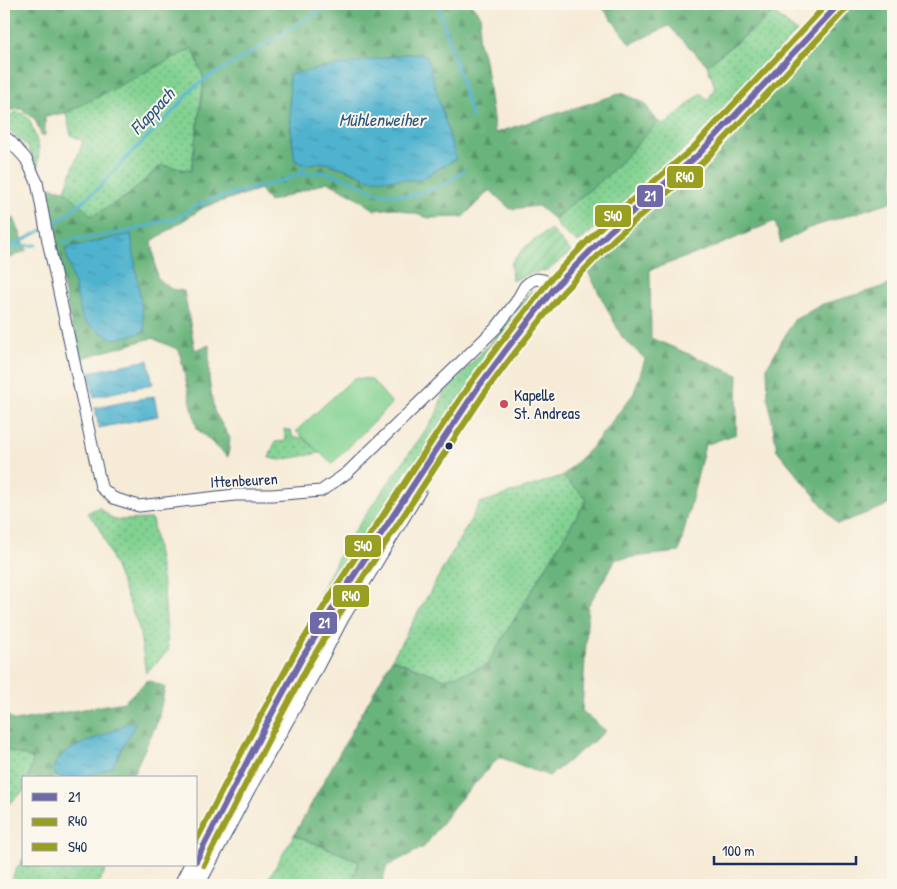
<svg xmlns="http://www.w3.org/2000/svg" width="897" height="889" font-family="'Patrick Hand',sans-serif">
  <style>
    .grass { fill: url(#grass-dots); stroke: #4e8078 }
    .forest { fill: url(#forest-firs); stroke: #42726d; fill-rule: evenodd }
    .park { fill: #82d292; stroke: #4e8078 }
    .garden { fill: url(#garden-furrows); stroke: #4e8078 }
    .water { fill: url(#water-ripples); stroke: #367196 }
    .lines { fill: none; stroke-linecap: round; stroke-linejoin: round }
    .stream { stroke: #50b3cf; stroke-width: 3 }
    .minor-casing { stroke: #3c4b70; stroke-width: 13 }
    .primary-casing { stroke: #3c4b70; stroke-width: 21 }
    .minor { stroke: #fff; stroke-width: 11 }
    .primary { stroke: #fff; stroke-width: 19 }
    .bus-1-casing { stroke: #fbf7ec; stroke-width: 10 }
    .bus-2-casing { stroke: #fbf7ec; stroke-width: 10 }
    .bus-3-casing { stroke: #fbf7ec; stroke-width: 10 }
    .bus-1 { stroke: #6f69a7; stroke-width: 6 }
    .bus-2 { stroke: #989f21; stroke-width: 6 }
    .bus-3 { stroke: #989f21; stroke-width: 6 }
    .poi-dot { fill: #d1495b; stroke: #fbf7ec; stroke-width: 2 }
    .bus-dot { fill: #1b2f5e; stroke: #fbf7ec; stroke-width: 2 }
    .labels { text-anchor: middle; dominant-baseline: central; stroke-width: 4; stroke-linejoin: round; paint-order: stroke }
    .poi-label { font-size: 16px; fill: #1b2f5e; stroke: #fbf7ec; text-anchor: start }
    .street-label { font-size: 16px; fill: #1b2f5e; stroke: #fbf7ec }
    .water-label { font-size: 18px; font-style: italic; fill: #2b5780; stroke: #fbf7ec }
    .line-badge { stroke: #fbf7ec; stroke-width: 2 }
    .badge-label { font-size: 14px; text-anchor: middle; font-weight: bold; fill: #fff }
  </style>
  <defs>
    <pattern id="grass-dots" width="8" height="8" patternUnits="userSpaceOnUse" patternTransform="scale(1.25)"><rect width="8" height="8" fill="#82d292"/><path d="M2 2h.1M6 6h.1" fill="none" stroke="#6aab7a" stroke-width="1.8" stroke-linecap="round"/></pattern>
    <pattern id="forest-firs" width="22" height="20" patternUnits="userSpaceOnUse" patternTransform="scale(1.25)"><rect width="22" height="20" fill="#69b47c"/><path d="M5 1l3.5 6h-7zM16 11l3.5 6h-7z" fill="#569369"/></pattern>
    <pattern id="garden-furrows" width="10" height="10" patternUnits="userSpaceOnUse" patternTransform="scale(1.25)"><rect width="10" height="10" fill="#82d292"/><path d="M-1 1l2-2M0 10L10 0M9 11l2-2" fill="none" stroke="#6aab7a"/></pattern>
    <pattern id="water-ripples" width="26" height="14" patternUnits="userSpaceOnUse" patternTransform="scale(1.25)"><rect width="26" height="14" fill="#50b3cf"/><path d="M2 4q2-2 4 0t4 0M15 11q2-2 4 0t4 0" fill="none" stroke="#4292ab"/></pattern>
  </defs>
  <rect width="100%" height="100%" fill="#fbf7ec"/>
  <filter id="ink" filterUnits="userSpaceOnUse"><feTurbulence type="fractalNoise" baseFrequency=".02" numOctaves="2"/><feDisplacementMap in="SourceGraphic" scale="10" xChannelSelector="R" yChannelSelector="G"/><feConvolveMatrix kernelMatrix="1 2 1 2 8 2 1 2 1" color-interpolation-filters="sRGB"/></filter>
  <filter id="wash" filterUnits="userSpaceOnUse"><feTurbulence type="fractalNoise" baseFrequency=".0096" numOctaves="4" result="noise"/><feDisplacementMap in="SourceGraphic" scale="20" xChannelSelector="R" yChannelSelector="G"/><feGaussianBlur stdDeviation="1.12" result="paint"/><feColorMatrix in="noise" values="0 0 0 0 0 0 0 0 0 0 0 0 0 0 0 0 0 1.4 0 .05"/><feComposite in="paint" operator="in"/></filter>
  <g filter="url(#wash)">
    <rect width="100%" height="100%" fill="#f6ebd7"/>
    <path class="grass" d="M774,13l23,19 -106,111 -113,100 -18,-14 -6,-10 55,-45 49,-52 8,2 35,-31 7,8 7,-14 -8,-22z
      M193,47l11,33 -13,91 -29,-6 -35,31 -35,21 -27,-27 18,-49 -12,-6 -5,-22z
      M16,112l8,2 6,7 9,27 -1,22 -10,-23 -23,-21v-8z
      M533,290l-17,30 -76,108 -120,181c-4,-14 5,-25 11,-37 4,-7 7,-15 10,-22l95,-135 7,-21 54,-58 21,-27 9,-14z
      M284,429l7,2 2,7h11l16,15 -40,7 -11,-2 6,-16 11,-1z
      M562,476l25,23 -101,167 -41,13 -53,-20 88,-156z
      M99,507l15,13 38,-1 12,72 4,60 -22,22 -7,-45 -40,-102 -12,-13z
      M4,749l30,10 -6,19h-4v13l-15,13 -5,-2z
      M294,835l66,26 -9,24h-86z
      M24,858v7h85l-12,20h-87l5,-14z"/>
    <path class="forest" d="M4,4h467l10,12 -3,24 7,20 10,73 127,-40 22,10 14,19 -49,52 -55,45 -16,-13 -28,3 -20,-19 -27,27 -34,1 -34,-10 -20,2 -22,-15 -26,-13 -58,20 -9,-13 -56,18 -52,34 5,36 14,12 13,2 11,59 14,-5v34l5,32 16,27 -2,19 -31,-28 -18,-79 -27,-12 -73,21 -37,-173 23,4 27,26 35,-20 35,-31 29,6 13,-91 -11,-32 -127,65 -21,3v19l-3,2 -7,-18 -14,-10 -17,2zM289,74l80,105 -23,-10 -24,-7 -27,-1 -4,-31z
      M600,4h165l9,9 -67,52 -38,-39 -39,18z
      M839,4h45l9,6v191l-84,27 -28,15 -6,-22 -58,25 -67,24 1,68 87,37 -2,59 -31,11 -26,107 -63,7 -28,47 -6,105 24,20 -57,45 -50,-19 -44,48 -31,42 -37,19 -6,19h-30l8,-24 -65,-26 98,-176 53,20 41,-13 101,-167 -25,-23 30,-29 42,-54 11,-34 -23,-22 -37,-71z
      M14,218l13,32 -23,11v-40z
      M893,284v219l-55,21 -61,-74 -9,-52 -1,-31 27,-47 29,-16z
      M148,680l17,7 -7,34 -26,55 -6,2h-98l5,-19 -29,-10v-36l11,8 109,-19z"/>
    <path class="park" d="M354,378l17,1 21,24 -60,61 -36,-33z"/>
    <path class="garden" d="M551,229l20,23 -23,18 -20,4 -16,7 -1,-18 14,-16z"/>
    <path class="water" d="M406,54l20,1 30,104 -37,21 -50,-1 -23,-10 -24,-7 -18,3 -9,-4 -4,-31 -2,-56z
      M131,234l14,97 -11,4 -21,4 -30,-18 -18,-73z
      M148,360l5,24 -59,13 -5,-25z
      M154,396l4,20 -59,12 -4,-20z
      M127,723h9l-24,44 -17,7 -18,4h-17l-4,-3 -3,-7c3,-4 5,-10 9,-13 20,-15 45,-18 65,-32z"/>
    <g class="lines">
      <path class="stream" d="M438,4l34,114
        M302,174l2,-9
        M49,226l13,-8 37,-30 31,-34 37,-36 26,-30 14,-10 57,-33 67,-41
        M64,241l67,-10 25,-8 21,-4 15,-11 20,-9 73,-19 10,-5 30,-3 25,8 28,13 31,3 34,-11 21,-14
        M14,246l22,-1
        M4,250l40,-21"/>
    </g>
  </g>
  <g filter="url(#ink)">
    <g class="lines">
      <g class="minor-casing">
        <path id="minor" d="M4,136l6,5 16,18 11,23 11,59 53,246 12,11 26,8 96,-11h37l49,-4 26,-18 149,-145 20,-26 9,-16 6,-5 5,-2 7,1 13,6
          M199,885l50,-95 65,-116 28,-54 78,-129"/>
      </g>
      <g class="primary-casing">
        <path id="primary" d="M196,861l73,-142 33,-61 41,-66 90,-137 44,-66 29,-39 50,-64 53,-54 90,-78 140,-150
          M184,885l10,-20"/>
      </g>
      <use href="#minor" class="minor"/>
      <use href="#primary" class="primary"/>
      <g class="bus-1-casing">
        <path id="bus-1" d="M196,861l73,-142 33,-61 41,-66 90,-137 44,-66 29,-39 50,-64 53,-54 90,-78 140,-150"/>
      </g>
      <g class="bus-2-casing">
        <path id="bus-2" d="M204,865l73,-142 33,-61 40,-65 90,-137 44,-66 29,-39 50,-63 52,-54 90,-78 140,-150"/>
      </g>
      <g class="bus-3-casing">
        <path id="bus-3" d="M196,841l65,-126 34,-62 41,-66 90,-137 44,-66 29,-39 51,-65 53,-55 90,-77 134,-144"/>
      </g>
      <use href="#bus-1" class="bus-1"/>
      <use href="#bus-2" class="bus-2"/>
      <use href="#bus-3" class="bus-3"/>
    </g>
  </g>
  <circle class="poi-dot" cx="504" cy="404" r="5"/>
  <circle class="bus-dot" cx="449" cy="446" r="4.5"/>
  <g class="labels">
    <g class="poi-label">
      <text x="514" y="395">Kapelle<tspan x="514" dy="18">St. Andreas</tspan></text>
    </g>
    <g class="street-label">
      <text transform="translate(244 480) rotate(-3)">Ittenbeuren</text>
    </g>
    <g class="water-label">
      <text transform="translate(152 111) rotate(-47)">Flappach</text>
      <text x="382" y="119">Mühlenweiher</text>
    </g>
  </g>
  <g class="line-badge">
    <rect x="666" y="165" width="38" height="24" rx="5" fill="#989f21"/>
    <rect x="636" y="184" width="28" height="24" rx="5" fill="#6f69a7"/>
    <rect x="594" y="204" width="38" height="24" rx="5" fill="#989f21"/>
    <rect x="344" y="534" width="38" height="24" rx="5" fill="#989f21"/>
    <rect x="332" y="584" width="38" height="24" rx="5" fill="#989f21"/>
    <rect x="309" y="611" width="29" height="24" rx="5" fill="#6f69a7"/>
  </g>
  <g class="badge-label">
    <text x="685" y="182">R40</text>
    <text x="650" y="201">21</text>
    <text x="613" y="221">S40</text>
    <text x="363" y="551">S40</text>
    <text x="351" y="601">R40</text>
    <text x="324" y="628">21</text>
  </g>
  <rect width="897" height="889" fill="none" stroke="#fbf7ec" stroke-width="20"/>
  <rect x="22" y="776" width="175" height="90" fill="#fbf7ec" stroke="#a1a7b3"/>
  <rect x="32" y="793" width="25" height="8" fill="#6f69a7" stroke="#a1a7b3"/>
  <text x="68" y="802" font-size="15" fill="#1b2f5e">21</text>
  <rect x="32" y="818" width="25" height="8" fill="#989f21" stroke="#a1a7b3"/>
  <text x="68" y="826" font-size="15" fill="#1b2f5e">R40</text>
  <rect x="32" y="843" width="25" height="8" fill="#989f21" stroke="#a1a7b3"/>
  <text x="68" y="852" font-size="15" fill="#1b2f5e">S40</text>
  <path d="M714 856v8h142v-8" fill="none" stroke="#1b2f5e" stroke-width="2.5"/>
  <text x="722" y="856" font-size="15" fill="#1b2f5e" stroke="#fbf7ec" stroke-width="4" paint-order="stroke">100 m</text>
</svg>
